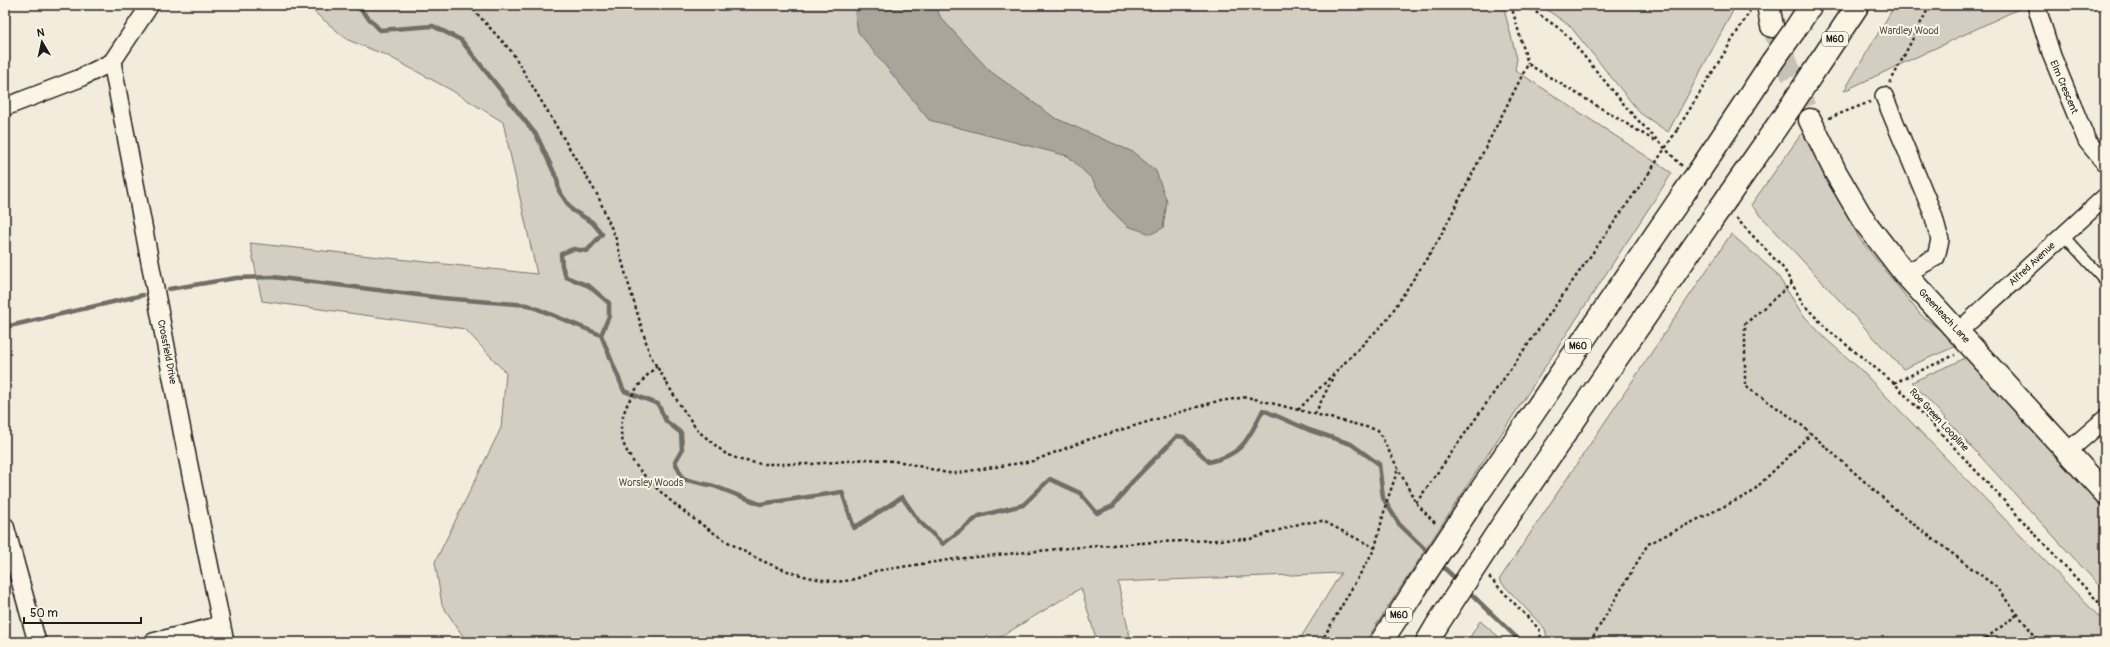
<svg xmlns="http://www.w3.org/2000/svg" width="2110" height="647" font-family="Pangolin,sans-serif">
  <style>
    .green { fill: #d3cec1; stroke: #78756e }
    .water { fill: #aaa59b; stroke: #716e68 }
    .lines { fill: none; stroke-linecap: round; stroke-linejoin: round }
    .stream { stroke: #716e68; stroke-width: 4.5 }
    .tertiary-tunnel { stroke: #c8c2b6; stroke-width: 22; stroke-dasharray: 22 11; stroke-linecap: butt }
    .service-casing { stroke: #1c1c1c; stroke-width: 12 }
    .minor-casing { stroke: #1c1c1c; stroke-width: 20 }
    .tertiary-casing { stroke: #1c1c1c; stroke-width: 25 }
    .motorway-casing { stroke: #1c1c1c; stroke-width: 25 }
    .path { stroke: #1c1c1c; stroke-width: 2.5; stroke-dasharray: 3 3; stroke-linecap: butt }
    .service { stroke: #fcf5e5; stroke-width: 9 }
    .minor { stroke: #fcf5e5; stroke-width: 17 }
    .tertiary { stroke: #fcf5e5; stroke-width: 22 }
    .motorway { stroke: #fcf5e5; stroke-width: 22 }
    .motorway-bridge-casing { stroke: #1c1c1c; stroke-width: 25; stroke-linecap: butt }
    .path-bridge { stroke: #1c1c1c; stroke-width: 2.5; stroke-dasharray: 3 3; stroke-linecap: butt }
    .motorway-bridge { stroke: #fcf5e5; stroke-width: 22 }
    .labels { text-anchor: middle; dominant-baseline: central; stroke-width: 4; stroke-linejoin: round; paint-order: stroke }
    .shield { fill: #fcf5e5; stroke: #5f5d58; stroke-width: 1 }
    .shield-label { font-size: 9px; font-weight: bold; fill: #1c1c1c }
    .park-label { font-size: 10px; fill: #53514e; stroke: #fcf5e5 }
    .street-label { font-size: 10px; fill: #1c1c1c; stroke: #fcf5e5 }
  </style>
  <rect width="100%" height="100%" fill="#f3ecdd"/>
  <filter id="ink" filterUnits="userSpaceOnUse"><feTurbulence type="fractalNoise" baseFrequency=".025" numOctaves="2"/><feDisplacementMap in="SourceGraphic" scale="8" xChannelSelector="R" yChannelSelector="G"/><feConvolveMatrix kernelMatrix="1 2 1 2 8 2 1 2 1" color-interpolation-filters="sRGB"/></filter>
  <g filter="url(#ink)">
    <path class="green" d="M312,5h1191l14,54 -2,11 157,103 -307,469h-67l43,-69 -223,9 13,60h-34l-16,-54 -89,54h-525l-25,-37 -7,-43 66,-134 5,-55 -41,-44 -203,-28 -12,-58 287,31 -34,-152 -52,-32 -63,-34 -40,-16 -35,-29z
      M1540,5h195v2l-67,125 -28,-19 -70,-87z
      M1895,5h132l-183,86z
      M1805,129l54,109 61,76 39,31 -56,24 -152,-164z
      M1731,234l45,39 27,42 24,25 32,28 246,255v19h-557l-3,-13 -46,-49z
      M1970,356l135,151v85l-193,-210z
      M1480,621l25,21h-38z"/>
    <path class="water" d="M860,5h75l6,13 49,53 65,47 78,34 23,19 11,31 -4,26 -12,6 -24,-8 -19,-19 -16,-28 -24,-23 -139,-36 -71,-88 -3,-18z"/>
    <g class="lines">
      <path class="stream" d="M356,5l24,25 53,-4 28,14 76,96 20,43 2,12 13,19 20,12 10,12 -15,17 -14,-2 -12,5 1,12 4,11 23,9 20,17v13l-8,19 23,56 34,13 8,17 15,12 1,17 -7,12 8,17 31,7 46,18 82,-12 12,36 48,-31 16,23 25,24 36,-28 44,-11 27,-26 30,14 17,20 16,-7 19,-24 45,-46 7,1 25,25c35,-8 39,-23 54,-52l46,20 42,14 28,20 4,34 16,26 32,31
        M169,289l67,-11 37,-1 169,21 86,7 73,30
        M5,327l138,-32
        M1439,563l19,18
        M1466,589l50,48 1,5"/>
      <path class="tertiary-tunnel" d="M1772,26l38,94"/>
      <g class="service-casing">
        <path id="service" d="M2063,235l42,46"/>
      </g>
      <g class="minor-casing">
        <path id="minor" d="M2036,5l16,51 35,85 18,22
          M112,62l71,374 42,206
          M1884,96l49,118 7,26 -4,17 -31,17
          M5,107l73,-28 34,-17 38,-57
          M1959,331l146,-134
          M2067,452l38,-33
          M5,526l32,116
          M153,642l68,-17"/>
      </g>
      <g class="tertiary-casing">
        <path id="tertiary" d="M1768,5l4,21
          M1810,120l26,53 28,48 41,53 200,219"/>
      </g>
      <g class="motorway-casing">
        <path id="motorway" d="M1794,31l17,-26
          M1812,74l46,-69
          M1700,170l72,-108
          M1727,198l64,-92
          M1474,500l210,-307
          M1501,527l210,-306
          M1381,642l35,-54
          M1427,642l10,-17"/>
      </g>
      <path class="path" d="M469,5l43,47 86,144 18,43 11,40 23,76 28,47 20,29 28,23 15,6 20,4h51l57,-5 33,3 45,11h9l77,-12 54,-21 127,-38 33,-5 131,33 38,73 20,21
        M1511,5l17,59
        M1526,5l38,27 68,82 50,52
        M1890,83l40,-78
        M1829,118l41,-16
        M1677,130l73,-119
        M1736,218l48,51 19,35 25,26 66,53 211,226
        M1792,283l-47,41v62l53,36 105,94 92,70 45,56
        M657,366c-18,16 -36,40 -36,65 1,46 105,114 144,131 20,9 44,17 67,19 15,2 30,-4 43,-10l80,-12 114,-11 86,-6 95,-3 52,-16 21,-2 52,27
        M1894,383l61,-28
        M1298,410l89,-90 51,-79 90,-177 127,77
        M1315,414l19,-39
        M1416,503l233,-330
        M1489,577l50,52 3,13
        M1321,642l54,-94 11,-44 12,-35
        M1590,642l58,-98 103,-51 60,-59
        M1981,642l37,-28"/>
      <use href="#service" class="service"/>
      <use href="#minor" class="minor"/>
      <use href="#tertiary" class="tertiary"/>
      <use href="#motorway" class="motorway"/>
      <g class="motorway-bridge-casing">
        <path id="motorway-bridge" d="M1772,62l22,-31
          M1791,106l21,-32
          M1684,193l16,-23
          M1711,221l16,-23
          M1416,588l58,-88
          M1437,625l64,-98"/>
      </g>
      <path class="path-bridge" d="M1649,173l28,-43"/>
      <use href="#motorway-bridge" class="motorway-bridge"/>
    </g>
  </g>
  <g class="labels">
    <g class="shield">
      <rect x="1822" y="32" width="26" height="14" rx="3"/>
      <rect x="1565" y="339" width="26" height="14" rx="3"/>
      <rect x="1386" y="608" width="26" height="14" rx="3"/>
    </g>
    <g class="shield-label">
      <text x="1835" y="39">M60</text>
      <text x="1578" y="346">M60</text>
      <text x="1399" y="615">M60</text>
    </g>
    <g class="park-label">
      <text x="1909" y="31">Wardley Wood</text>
      <text x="651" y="483">Worsley Woods</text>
    </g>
    <g class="street-label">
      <text transform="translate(2064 87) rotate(67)">Elm Crescent</text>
      <text transform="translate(2032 264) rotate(-43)">Alfred Avenue</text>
      <text transform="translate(1944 316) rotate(47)">Greenleach Lane</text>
      <text transform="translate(167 352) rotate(79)">Crossfield Drive</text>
      <text transform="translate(1939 420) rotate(47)">Roe Green Loopline</text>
    </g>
  </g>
  <rect width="2110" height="647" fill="none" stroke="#fcf5e5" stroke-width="20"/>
  <rect x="10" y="10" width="2090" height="627" fill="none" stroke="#1c1c1c" stroke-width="1.5" filter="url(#ink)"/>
  <g transform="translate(42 42) rotate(351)" stroke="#fcf5e5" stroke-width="3" paint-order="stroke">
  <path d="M0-3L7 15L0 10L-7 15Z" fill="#1c1c1c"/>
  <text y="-6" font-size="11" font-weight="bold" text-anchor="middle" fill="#1c1c1c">N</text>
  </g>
  <path d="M24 617v6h117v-6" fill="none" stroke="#1c1c1c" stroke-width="2"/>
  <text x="30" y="617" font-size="12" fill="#1c1c1c" stroke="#fcf5e5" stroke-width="3" paint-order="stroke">50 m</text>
</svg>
